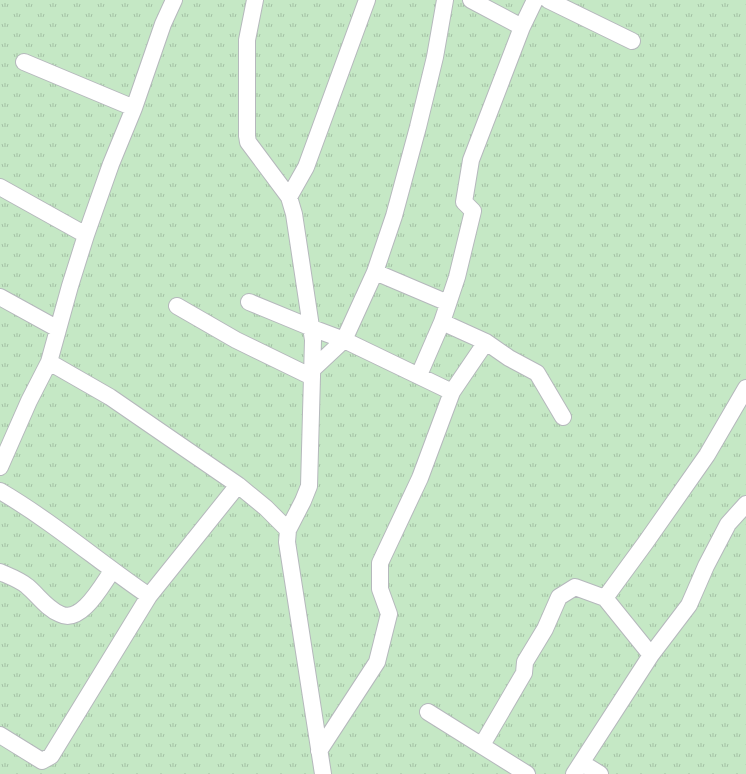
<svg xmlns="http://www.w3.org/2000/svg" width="746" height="774" font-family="'PT Sans Narrow',sans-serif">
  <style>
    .grass { fill: url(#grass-tufts) }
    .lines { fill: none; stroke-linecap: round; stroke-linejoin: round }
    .street-casing { stroke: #b5b8bc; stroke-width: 18 }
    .street { stroke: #fff; stroke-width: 16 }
  </style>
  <defs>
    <pattern id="grass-tufts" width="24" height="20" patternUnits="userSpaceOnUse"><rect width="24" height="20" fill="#c5e8c5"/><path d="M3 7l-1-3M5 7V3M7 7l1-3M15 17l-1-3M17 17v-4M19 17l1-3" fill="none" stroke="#a3c0a4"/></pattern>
  </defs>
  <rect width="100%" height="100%" fill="#f1efe8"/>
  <path class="grass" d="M0,0h746v774h-746z"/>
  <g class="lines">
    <g class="street-casing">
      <path id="street" d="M255,0l-8,40v96l1,6 41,55 5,17 19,126 -4,146 -6,15 -15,29 -1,12 36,232
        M471,0l51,27
        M548,0l84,41
        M24,62l110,46
        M0,187l86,48
        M289,197l17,-30 61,-167
        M375,272l73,31
        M0,297l58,32
        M249,302l63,26 32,12 108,52
        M177,306l59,34 76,37
        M442,322l44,20 23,16 28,15 26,44
        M49,362l61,35 128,88 28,23 22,22
        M313,369l31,-29 31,-68 19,-56 24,-89 17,-70 10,-57
        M419,375l23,-53 15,-45 16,-66 -9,-9 7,-42 51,-133 13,-27
        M0,467l29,-66 20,-39 21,-76 16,-51 25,-71 23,-56 29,-84 11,-24
        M0,491c53,31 99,71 149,105
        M0,572c9,4 20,8 27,14 11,9 19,22 33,28 21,11 42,-29 52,-43
        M605,598l41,-56 61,-87 39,-67
        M651,655l38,-50 17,-39 22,-42 18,-20
        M428,712l99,62
        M0,735l42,26 9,-5 98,-160 89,-111
        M482,745l42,-72 1,-11 20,-33 14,-32 16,-10 30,11 46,57 -77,119
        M319,751l58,-89 12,-48 -9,-25v-26l40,-85 32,-86 34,-50
        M582,763l18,11"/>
    </g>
    <use href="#street" class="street"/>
  </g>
</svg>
